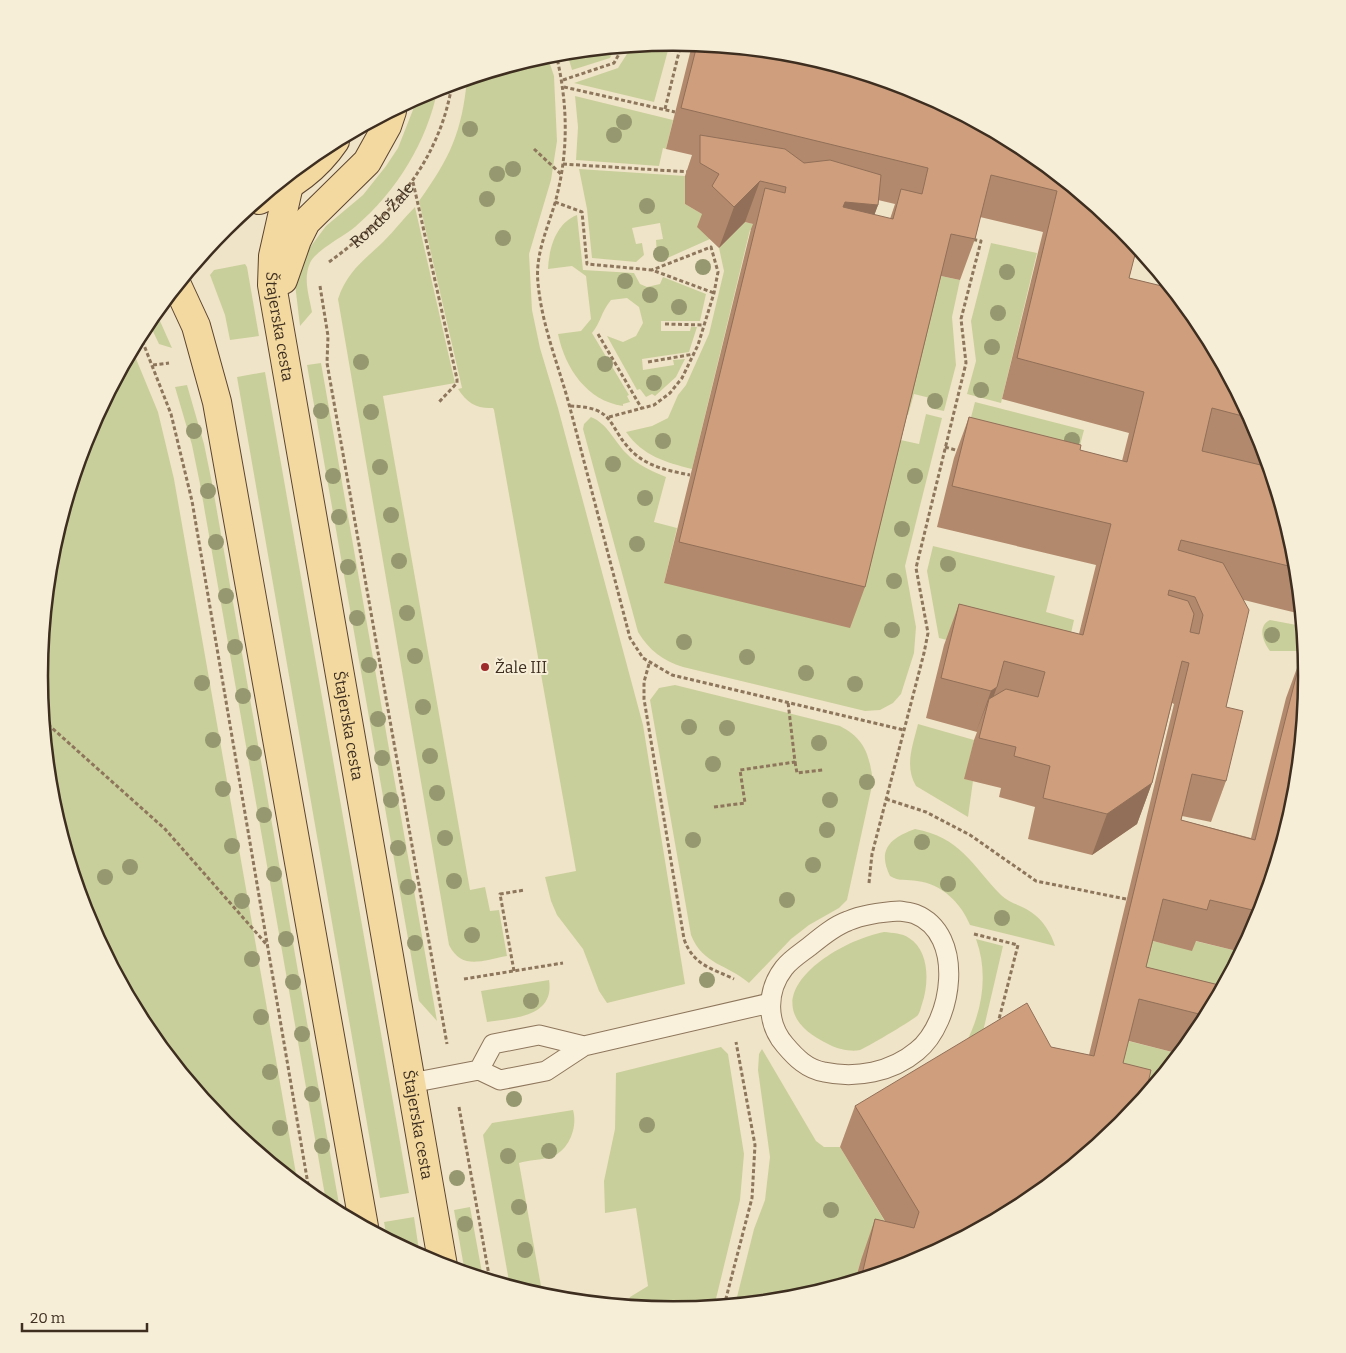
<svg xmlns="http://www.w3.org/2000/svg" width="1346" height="1353" font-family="Bitter,serif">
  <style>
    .green { fill: #c9cf9b }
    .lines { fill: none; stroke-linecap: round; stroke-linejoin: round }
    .lane-casing { stroke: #8d765c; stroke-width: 21 }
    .primary-casing { stroke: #5b4430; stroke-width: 30 }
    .path { stroke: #8d765c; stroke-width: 3; stroke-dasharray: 4 2.5; stroke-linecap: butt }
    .lane { stroke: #faf1dc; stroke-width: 19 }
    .primary { stroke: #f3d9a0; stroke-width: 28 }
    .tree { fill: #96986f }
    .wall { fill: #b2896c; fill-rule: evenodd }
    .shaded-wall { fill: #916f58 }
    .building { fill: #cf9f7d; stroke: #916f58; fill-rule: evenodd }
    .poi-dot { fill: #9e2a2b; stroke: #f7eed8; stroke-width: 2 }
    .labels { text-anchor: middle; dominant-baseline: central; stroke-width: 4; stroke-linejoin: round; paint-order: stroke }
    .street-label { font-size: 16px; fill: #3d2e20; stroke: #f7eed8 }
    .poi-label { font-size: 16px; fill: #3d2e20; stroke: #f7eed8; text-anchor: start }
    .rim { fill: none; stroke: #3d2e20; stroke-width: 2.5 }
  </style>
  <rect width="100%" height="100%" fill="#f0e4c8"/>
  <path class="green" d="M670,43l-16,59 -80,-19 44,-15 14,-22z
    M615,48l-5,10 -38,12 -5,-17z
    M547,55l7,21 3,65 -6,39 -22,74 3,56 8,38 18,60 85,317 42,259 -78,19 -8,-12 -16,-42 -26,-34 -6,-14 -6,-24 31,-6 -82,-461 -1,-2c-16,1 -26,-5 -35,-19l4,-1 -43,-187c31,-43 43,-69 48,-122z
    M438,88c-11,54 -41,103 -83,139 -11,9 -40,24 -45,36 -7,16 -1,32 2,49l-12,14 -5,-42 10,-30 21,-28 37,-31 23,-29 12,-18 20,-51z
    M575,96l98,24 -7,29 -3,-1 -4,18 -83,-6 2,-33z
    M579,169l106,7v28l19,11 6,24 -47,21 -6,-5 -1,-15 7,-1 -3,-16 -28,5 4,16 6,-1 2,12 -8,7 -44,-4 -5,-49z
    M415,207l40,176 -72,13 87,494 15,-3 5,24 9,-1 8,46c-24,4 -45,15 -58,-11l-111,-646c9,-27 25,-38 45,-57 11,-11 21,-24 32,-35z
    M577,215l6,55 51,3 6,11 7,3 13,-3 3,-7 43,17 -6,27h-39v10h29l1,-4h6l-8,25 -47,7 1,11 31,-5 -1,-5 12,-1 -9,18 -21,19 -3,-2 -6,3 -6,-8 -3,1 -30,-54 16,6 13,-6 7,-13 -4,-16 -12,-9 -16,2c-10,12 -10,22 -19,33l37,62 -2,1 3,6 -7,2v2c-36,-5 -58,-38 -65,-72l23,-3 10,-12 -5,-43 -14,-10 -24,3c1,-21 8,-46 29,-54z
    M745,222l26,6 -21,2 -58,239c-27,-7 -49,-13 -66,-37l26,-6 16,-8 10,-23 8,-10 23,-51 15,-63 -5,-23z
    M991,243l46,10 -36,150 -34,-9 9,-33 -5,-40z
    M245,264l2,3 12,69 -29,4 -5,-25 -15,-40 4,-5z
    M936,275l24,5 -8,37 4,48 -12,46 -10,-2 -4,-11 -16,-4 -6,21 -6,-1z
    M156,312l16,36 -13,-4 -11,-23z
    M132,349l26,63 16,67 124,706 -74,-60 -79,-96 -58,-110 -36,-119 -12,-124 12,-124 36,-118z
    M321,363l116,658 -18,-20 -112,-636z
    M265,372l144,821 -29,5 -143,-821z
    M187,385l17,59 8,39 127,721 -12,3 -127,-723 -8,-39 -17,-58z
    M975,402l109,28 -11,42 -109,-28z
    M926,414l16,4 -37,148 11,61 -2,26 -13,41 -8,9 -13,7 -15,1 -182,-44c-20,-6 -34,-17 -45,-35l-55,-203 1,-5 7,-7c17,7 23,24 35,36 11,12 26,18 40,24l-12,45 23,6 -13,55 232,-144 23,5z
    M933,546l122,30 -9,36 28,8 -11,49 -124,-31 -12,-67z
    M1270,620l32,6 3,25h-35c-7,-9 -13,-25 0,-31z
    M675,685l165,41c25,13 29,28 33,55l-26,119 -8,8 -30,17 -18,14 -42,44c-22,-19 -46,-18 -58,-48l-41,-235 9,-12z
    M918,724l56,16 -9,39 8,2 -5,36 -52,-31c-12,-20 -3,-41 2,-62z
    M915,829c45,8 57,36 86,66 9,9 21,10 30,17 12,8 20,21 24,34l-85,-21c-9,-22 -28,-41 -53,-44 -10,-2 -18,1 -27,-5 -13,-26 0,-38 25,-47z
    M884,932c9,1 18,1 25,6 21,13 20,46 13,66 -1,3 -2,8 -4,11 -3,4 -54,34 -58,35 -9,2 -22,-1 -30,-5 -88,-41 -1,-102 54,-113z
    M976,939l27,7 -21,90 -17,9c17,-33 24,-70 11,-106z
    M1148,940l44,10 3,-9 46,11 -39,73 -71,-17z
    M549,980c6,37 -35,38 -62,42l-6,-31z
    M1124,1040l56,14 -47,57 -25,-7z
    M721,1047l7,7 16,100 -4,46 -26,107 -41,4 -47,-5 4,-9 18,-11 -12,-78 -31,5 -1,-32 11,-52 1,-56z
    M762,1049l54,92 8,6h16l64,106 -4,14 -4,1 -35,-8 -6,21 -59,18 -61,6 19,-76 11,-29 5,-43 -12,-87 1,-16z
    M573,1110c5,17 -4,41 -22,47 -10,3 -22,3 -32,6l24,134 -33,-10 -27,-152 9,-12z
    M470,1207l13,71 -18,-5 -11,-63z
    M414,1217l6,40 -33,-18 -3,-17z"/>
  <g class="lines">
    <g class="lane-casing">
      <path id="lane" d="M900,911c4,1 10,1 15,3 51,20 38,108 2,137 -25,21 -61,28 -93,21 -17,-3 -28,-14 -39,-27 -19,-22 -19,-54 -1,-77 7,-9 17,-15 26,-22 11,-9 24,-20 38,-25 16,-7 34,-9 52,-10z
        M479,1070l14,-26 46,-9 45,11
        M411,1083l68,-13 21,10 46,-9 38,-25 186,-43"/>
    </g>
    <g class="primary-casing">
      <g id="primary">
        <path id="s2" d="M289,185l-16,71 -1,29 171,981"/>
        <path d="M259,200c30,-12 57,-31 76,-59"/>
        <path d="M283,280l14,-40 9,-18 61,-60 20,-36 5,-15"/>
        <path d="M177,285l19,41 21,76 147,825"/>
      </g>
    </g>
    <g class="path">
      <path d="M556,54c12,50 13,98 -1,149 -8,27 -20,52 -17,80 4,44 21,83 32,125 20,76 40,153 60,230l13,20 29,17 232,55"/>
      <path d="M563,80l51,-17 9,-16"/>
      <path d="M564,87l111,25"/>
      <path d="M665,109l16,-65 15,3 1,-2"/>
      <path d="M534,149l27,25"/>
      <path d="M563,164l127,8"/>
      <path d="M413,182l44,197v4l-18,19"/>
      <path d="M555,202l27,10 5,52 65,6 62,23"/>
      <path id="s1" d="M329,262c61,-44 111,-101 123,-178"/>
      <path d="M320,286l8,50 -1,27 120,681"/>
      <path d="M665,324l39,1"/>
      <path d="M598,334l44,75"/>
      <path d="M140,335l31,79 21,87 118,695"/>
      <path d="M648,362l46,-8"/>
      <path d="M153,365l16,-2"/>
      <path d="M570,406c49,1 36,23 66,49 16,13 35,16 54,20"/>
      <path d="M609,417l45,-12 16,-12 12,-15 16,-33 16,-52 4,-21 -7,-25 -59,23"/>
      <path d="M945,447l14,4"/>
      <path d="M649,664l-5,18v17l40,240c9,26 27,29 50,40"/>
      <path d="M43,720l122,109 103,117"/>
      <path d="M795,762l2,11 26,-3"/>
      <path d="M886,799l40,13 44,23 66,46 90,18"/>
      <path d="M714,807l31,-4 -5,-33 55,-8 -7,-60"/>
      <path d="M869,883l3,-29 52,-201 4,-20 -12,-65 50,-205 -5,-44 20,-78 -10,-2"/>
      <path d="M974,934l44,11 -20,78"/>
      <path d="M514,971l-14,-77 25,-4"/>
      <path d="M464,979l99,-16"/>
      <path d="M459,1107l31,174"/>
      <path d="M724,1306l28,-108 3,-53 -19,-103"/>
    </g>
    <use href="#lane" class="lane"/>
    <use href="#primary" class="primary"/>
  </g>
  <g class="tree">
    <circle cx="624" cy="122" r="8"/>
    <circle cx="470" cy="129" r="8"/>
    <circle cx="614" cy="135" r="8"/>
    <circle cx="513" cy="169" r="8"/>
    <circle cx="497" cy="174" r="8"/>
    <circle cx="487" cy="199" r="8"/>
    <circle cx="647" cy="206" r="8"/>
    <circle cx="503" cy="238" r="8"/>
    <circle cx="661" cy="254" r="8"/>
    <circle cx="703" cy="267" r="8"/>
    <circle cx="1007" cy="272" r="8"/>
    <circle cx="625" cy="281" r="8"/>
    <circle cx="650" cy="295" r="8"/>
    <circle cx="679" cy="307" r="8"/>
    <circle cx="998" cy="313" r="8"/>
    <circle cx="992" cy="347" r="8"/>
    <circle cx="361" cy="362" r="8"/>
    <circle cx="605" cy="364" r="8"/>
    <circle cx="654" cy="383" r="8"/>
    <circle cx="981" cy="390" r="8"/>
    <circle cx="935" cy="401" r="8"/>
    <circle cx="321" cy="411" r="8"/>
    <circle cx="371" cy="412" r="8"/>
    <circle cx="194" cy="431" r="8"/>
    <circle cx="1072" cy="440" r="8"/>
    <circle cx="663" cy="441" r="8"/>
    <circle cx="613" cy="464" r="8"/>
    <circle cx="380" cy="467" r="8"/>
    <circle cx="333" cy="476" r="8"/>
    <circle cx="915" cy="476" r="8"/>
    <circle cx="208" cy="491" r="8"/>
    <circle cx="645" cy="498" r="8"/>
    <circle cx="391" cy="515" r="8"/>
    <circle cx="339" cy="517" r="8"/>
    <circle cx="902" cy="529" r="8"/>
    <circle cx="216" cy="542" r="8"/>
    <circle cx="637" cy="544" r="8"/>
    <circle cx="399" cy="561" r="8"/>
    <circle cx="948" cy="564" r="8"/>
    <circle cx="348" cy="567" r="8"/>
    <circle cx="894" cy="581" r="8"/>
    <circle cx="226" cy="596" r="8"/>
    <circle cx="407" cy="613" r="8"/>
    <circle cx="357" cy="618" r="8"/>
    <circle cx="892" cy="630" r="8"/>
    <circle cx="1272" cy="635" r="8"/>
    <circle cx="684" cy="642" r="8"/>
    <circle cx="235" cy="647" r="8"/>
    <circle cx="415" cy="656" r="8"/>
    <circle cx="747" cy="657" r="8"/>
    <circle cx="369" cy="665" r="8"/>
    <circle cx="806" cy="673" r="8"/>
    <circle cx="202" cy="683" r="8"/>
    <circle cx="855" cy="684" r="8"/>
    <circle cx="243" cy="696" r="8"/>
    <circle cx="423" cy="707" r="8"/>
    <circle cx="378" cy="719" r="8"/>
    <circle cx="689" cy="727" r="8"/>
    <circle cx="727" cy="728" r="8"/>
    <circle cx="213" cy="740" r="8"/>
    <circle cx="819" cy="743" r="8"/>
    <circle cx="254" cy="753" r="8"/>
    <circle cx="430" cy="756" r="8"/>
    <circle cx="382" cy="758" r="8"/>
    <circle cx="713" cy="764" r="8"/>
    <circle cx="867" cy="782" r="8"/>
    <circle cx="223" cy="789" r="8"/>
    <circle cx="437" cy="793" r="8"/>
    <circle cx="391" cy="800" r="8"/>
    <circle cx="830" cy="800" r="8"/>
    <circle cx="264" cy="815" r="8"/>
    <circle cx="827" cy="830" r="8"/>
    <circle cx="445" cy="838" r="8"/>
    <circle cx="693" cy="840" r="8"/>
    <circle cx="922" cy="842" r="8"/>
    <circle cx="232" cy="846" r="8"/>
    <circle cx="398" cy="848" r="8"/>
    <circle cx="813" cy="865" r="8"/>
    <circle cx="130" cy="867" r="8"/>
    <circle cx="274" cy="874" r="8"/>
    <circle cx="105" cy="877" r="8"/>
    <circle cx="454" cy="881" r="8"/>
    <circle cx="948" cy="884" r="8"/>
    <circle cx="408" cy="887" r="8"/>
    <circle cx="787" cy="900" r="8"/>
    <circle cx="242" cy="901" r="8"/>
    <circle cx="1002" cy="918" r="8"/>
    <circle cx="472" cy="935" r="8"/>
    <circle cx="286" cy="939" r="8"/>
    <circle cx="415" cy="943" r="8"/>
    <circle cx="252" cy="959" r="8"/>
    <circle cx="707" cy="980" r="8"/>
    <circle cx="293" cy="982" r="8"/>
    <circle cx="531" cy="1001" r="8"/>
    <circle cx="261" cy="1017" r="8"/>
    <circle cx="302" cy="1034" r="8"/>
    <circle cx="270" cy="1072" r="8"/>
    <circle cx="312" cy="1094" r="8"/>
    <circle cx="514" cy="1099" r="8"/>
    <circle cx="647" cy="1125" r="8"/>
    <circle cx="280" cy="1128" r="8"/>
    <circle cx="322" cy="1146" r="8"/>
    <circle cx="549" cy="1151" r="8"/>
    <circle cx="508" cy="1156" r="8"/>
    <circle cx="457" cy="1178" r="8"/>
    <circle cx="519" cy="1207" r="8"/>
    <circle cx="831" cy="1210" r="8"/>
    <circle cx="465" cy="1224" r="8"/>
    <circle cx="525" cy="1250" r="8"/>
  </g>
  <path class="wall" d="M693,44l104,10 119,37 206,137 23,29 -10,-3 -6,24 36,9 1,-4 35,41 58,110 36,119 6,61 -57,-14 -18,107v74l-15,41 -29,-6 -1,4 70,18 35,-140 15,-41 -6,144 -36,118 -18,33 -45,-11 -4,10 -39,-10 -7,26 77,19 -23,43 -20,25 -51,-13 -214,222 -60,18 6,-21 14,-41 10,2 -45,-74 15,-41 196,-59 38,8 85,-351 -2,-1 -20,80 -15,41 -45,31 -64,-16 7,-32 -36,-10 2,-9 -37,-9 10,-39 3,-8 -51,-14 18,-73 15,-41 120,30 17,-69 -159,-38 17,-69 15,-41 111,33 42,11 7,-28 -127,-34 41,-167 -63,-15 -5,22 -15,41 -19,-4 -76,311 -15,41 -186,-45 87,-354 2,-5 -8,-2 -26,26 -22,-21 5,-13 -17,-10v-28l7,-21 -26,-6 24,-96zM878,200l17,4 -5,15 -16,-4 4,-10z"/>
  <path class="shaded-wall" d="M760,181l-15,41 -26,26 15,-41z
    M845,202l33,3 -15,41 -33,-3z
    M997,687l-15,41 7,-29 -13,33 15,-41z
    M1152,783l-15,41 -45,31 15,-41z"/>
  <path class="building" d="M697,45l100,9 119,37 110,58 96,79 15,19 -8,31 41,10v-1l31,37 49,94 -38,-10 -10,43 67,16 26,86 2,15 -116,-28 -3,10 45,13 26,47 -23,97 17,4 -17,70 -34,-7 -11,46 74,20 46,-183 4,1 2,18 -12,125 -34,111 -51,-12 -3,10 -44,-11 -17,68 77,19 -16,30 -68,-17 -16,64 28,7 -6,26 -24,29 -96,79 -110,59 -54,16 14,-60 39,9 5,-16 -64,-106 172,-103 24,44 43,9 95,-393 -7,-2 -30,122 -45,31 -64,-16 7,-32 -36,-10 2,-9 -37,-9 10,-39 17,-10 32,8 7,-25 -41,-11 -7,26 -6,4 -50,-13 18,-74 124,31 28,-111 -159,-38 17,-69 112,28 -1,5 47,12 17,-70 -127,-34 40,-167 -66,-16 -16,64 -24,-5 -86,353 -186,-45 86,-354 20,5 1,-6 -26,-6 -26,26 -22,-21 7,-12 -19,-11v-28l85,14 19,14 26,-3 51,15 -3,30 -33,-3 -2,5 50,12 8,-30 21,5 6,-26 -247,-60zM1169,590l26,7 8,18 -4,19 -9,-2 4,-18 -6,-13 -20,-6z"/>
  <circle class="poi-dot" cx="485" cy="667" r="5"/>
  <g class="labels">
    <g class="street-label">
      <text stroke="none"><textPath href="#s1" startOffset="71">Rondo Žale</textPath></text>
      <text stroke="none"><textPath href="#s2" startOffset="144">Štajerska cesta</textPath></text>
      <text stroke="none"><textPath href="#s2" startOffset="549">Štajerska cesta</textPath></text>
      <text stroke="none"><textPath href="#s2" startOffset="954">Štajerska cesta</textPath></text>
    </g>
    <g class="poi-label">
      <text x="495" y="667">Žale III</text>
    </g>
  </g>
  <path d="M0 0H1346V1353H0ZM48 676a625 625 0 1 1 1250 0a625 625 0 1 1-1250 0Z" fill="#f7eed8" fill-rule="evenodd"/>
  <path class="rim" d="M48 676a625 625 0 1 1 1250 0a625 625 0 1 1-1250 0Z"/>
  <path d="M22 1323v8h125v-8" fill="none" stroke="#3d2e20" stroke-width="2.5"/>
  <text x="30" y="1323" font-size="15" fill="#3d2e20" stroke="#f7eed8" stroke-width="4" paint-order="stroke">20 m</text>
</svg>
